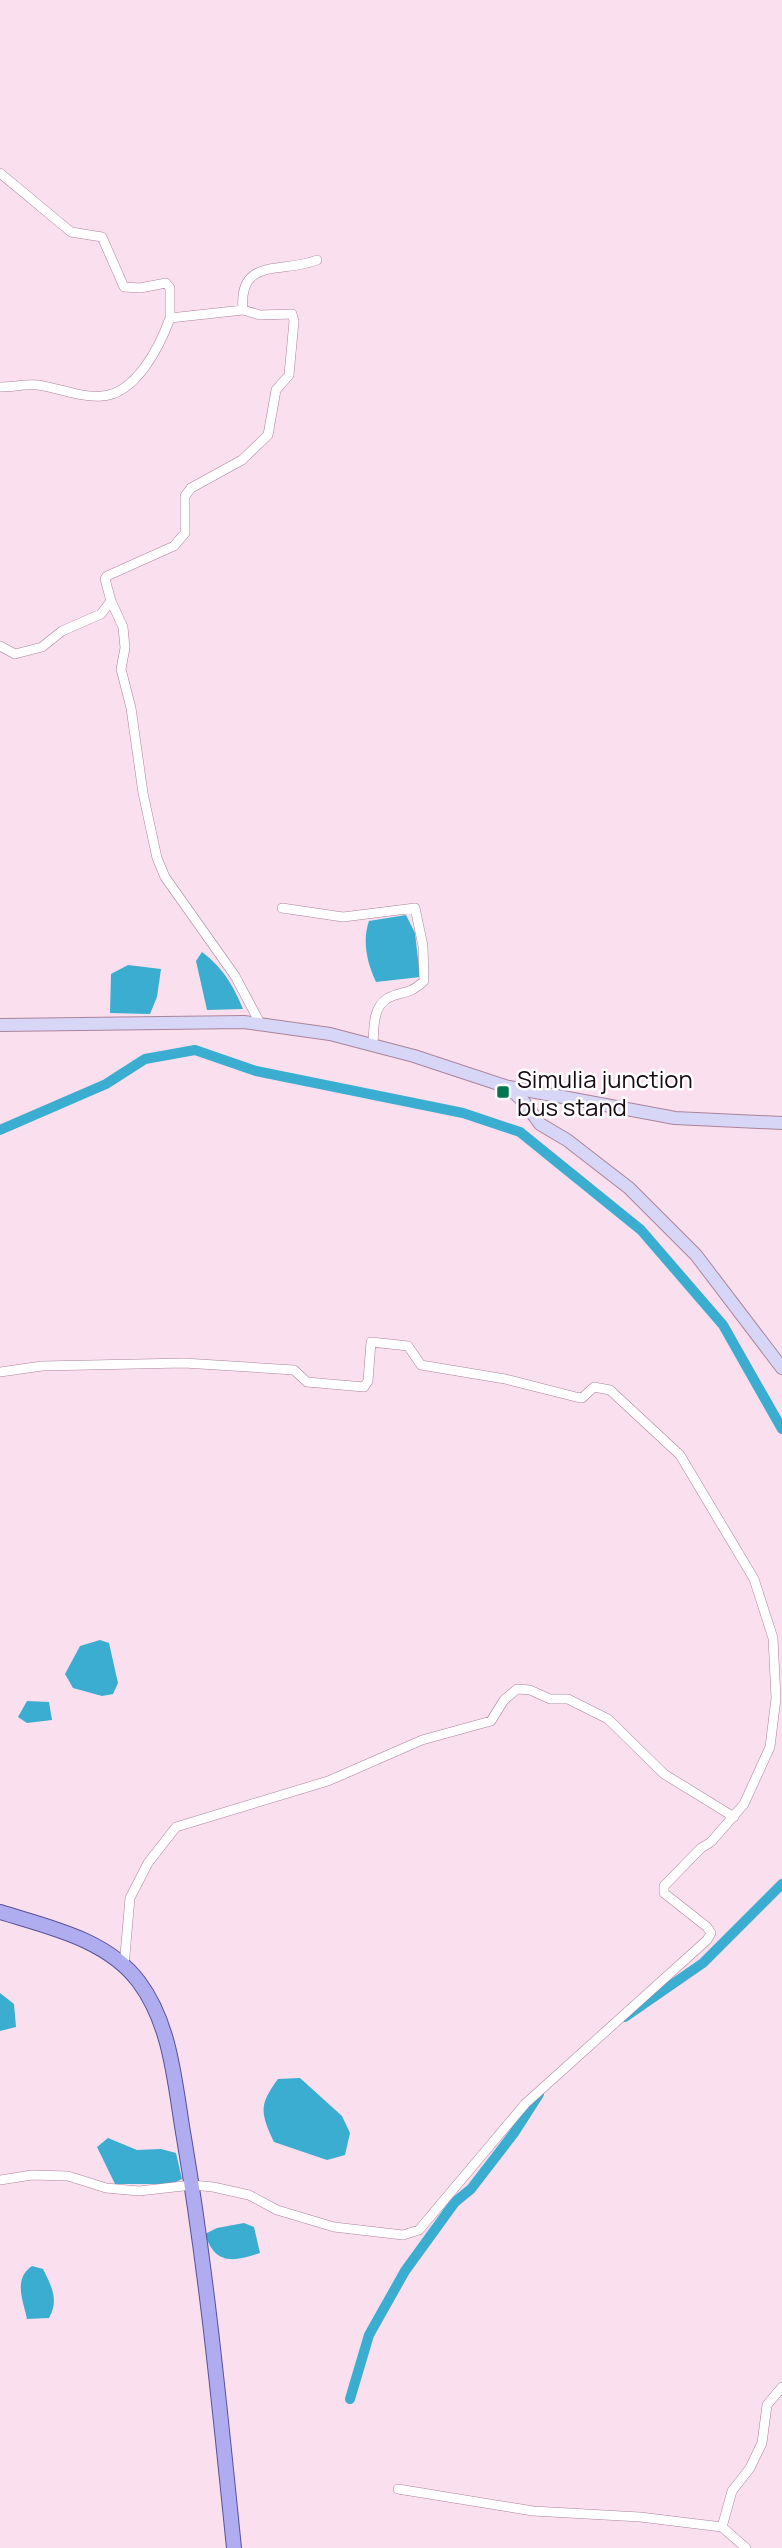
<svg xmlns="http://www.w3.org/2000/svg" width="782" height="2548" font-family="Manrope,sans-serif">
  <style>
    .water { fill: #3aadd0 }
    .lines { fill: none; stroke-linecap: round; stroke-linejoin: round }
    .canal { stroke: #3aadd0; stroke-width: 10 }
    .street-casing { stroke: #ab839b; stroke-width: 10 }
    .secondary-casing { stroke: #ab839b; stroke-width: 14 }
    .primary-casing { stroke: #57509a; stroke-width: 16 }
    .street { stroke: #fff; stroke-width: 9 }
    .secondary { stroke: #d7d6f7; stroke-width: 12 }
    .primary { stroke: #afadef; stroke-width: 14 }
    .poi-dot { fill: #03754f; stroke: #fff; stroke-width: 2.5 }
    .labels { text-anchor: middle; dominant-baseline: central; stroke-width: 5; stroke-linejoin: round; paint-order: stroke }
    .poi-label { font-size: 24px; fill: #170912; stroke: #fff; text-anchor: start }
  </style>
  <rect width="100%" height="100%" fill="#fadfee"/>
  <path class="water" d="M406,915l9,18 5,44 -44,5c-9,-19 -14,-41 -7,-61z
    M202,952c21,16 31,33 41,57l-36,1 -11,-49z
    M128,965l33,4 -4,28 -7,17 -40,-1 1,-39z
    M100,1640l9,3 9,40 -5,11 -11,2 -29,-8 -8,-14 15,-28z
    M27,1701l22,1 3,18 -25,3 -9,-6z
    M0,1993l14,11 2,23 -16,4z
    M300,2078l42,38 8,17 -5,22 -18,5 -53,-18c-14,-30 -15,-37 4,-63z
    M108,2138l29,12 24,-1 15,4 6,26 -10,5h-57l-18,-37z
    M244,2223l10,4 6,26c-27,9 -45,12 -55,-19l12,-6z
    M32,2266l11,3c9,18 16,31 6,49l-22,1c-4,-19 -14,-40 5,-53z"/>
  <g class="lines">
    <path class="canal" d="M0,1130l106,-46 39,-25 50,-9 61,21 207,42 57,19 121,98 82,95 59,104
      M625,2017l78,-54 79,-79
      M350,2399l19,-64 36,-64 50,-69 16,-13 43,-56 25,-39"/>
    <g class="street-casing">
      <path id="street" d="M0,173l71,59 31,5 22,50 16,1 26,-5 4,5v30l73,-8c-5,-54 40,-36 74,-50
        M0,387c12,0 26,-3 38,-2 21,3 43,13 64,11 34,-2 58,-50 68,-78
        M111,601l12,26 2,21 -4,21 10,39 12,85 14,65 8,19 70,99 25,47
        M0,646l15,8 27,-7 20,-16 39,-17 10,-13 -6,-22 2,-3 67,-30 11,-13v-37l6,-8 51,-28 26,-25 8,-45 13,-15 5,-54 -2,-7 -32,1 -17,-5
        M282,908l61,9 72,-9 8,38 1,35c-18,16 -21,9 -36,17 -16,9 -14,32 -15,47
        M0,1372l42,-6 142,-3 110,7 13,12 57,5 4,-6 3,-39 37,4 13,19 84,14 71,18 6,1 12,-11 16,3 70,65 74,124 19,59 3,60 -6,49 -26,57 -33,38 -10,6 -37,38v7l43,34 4,6 -4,7 -182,164 -106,126 -16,5 -69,-8 -57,-17 -28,-15 -36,-8 -21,-2 -53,6 -33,-3 -38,-12 -36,-1 -32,5
        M124,1966l6,-68 18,-35 28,-36 152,-46 94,-41 69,-19 13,-21 13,-11 13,1 20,9h18l40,20 56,55 70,43
        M398,2489l135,22 107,6 82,10 10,-36 18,-23 12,-25 5,-38 15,-18
        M722,2527l24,21"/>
    </g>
    <g class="secondary-casing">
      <path id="secondary" d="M0,1025l244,-3 86,12 84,22 94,31 16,15 16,22 27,16 62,48 67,67 86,113
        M509,1087l166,31 107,5"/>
    </g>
    <g class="primary-casing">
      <path id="primary" d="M0,1912c48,15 107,27 139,70 33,44 36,105 45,156 23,136 36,273 50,410"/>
    </g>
    <use href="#street" class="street"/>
    <use href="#secondary" class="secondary"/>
    <use href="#primary" class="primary"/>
  </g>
  <rect class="poi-dot" x="496" y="1085" width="14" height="14" rx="3.5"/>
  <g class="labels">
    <g class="poi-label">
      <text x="517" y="1078">Simulia junction<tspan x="517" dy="28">bus stand</tspan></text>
    </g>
  </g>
</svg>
